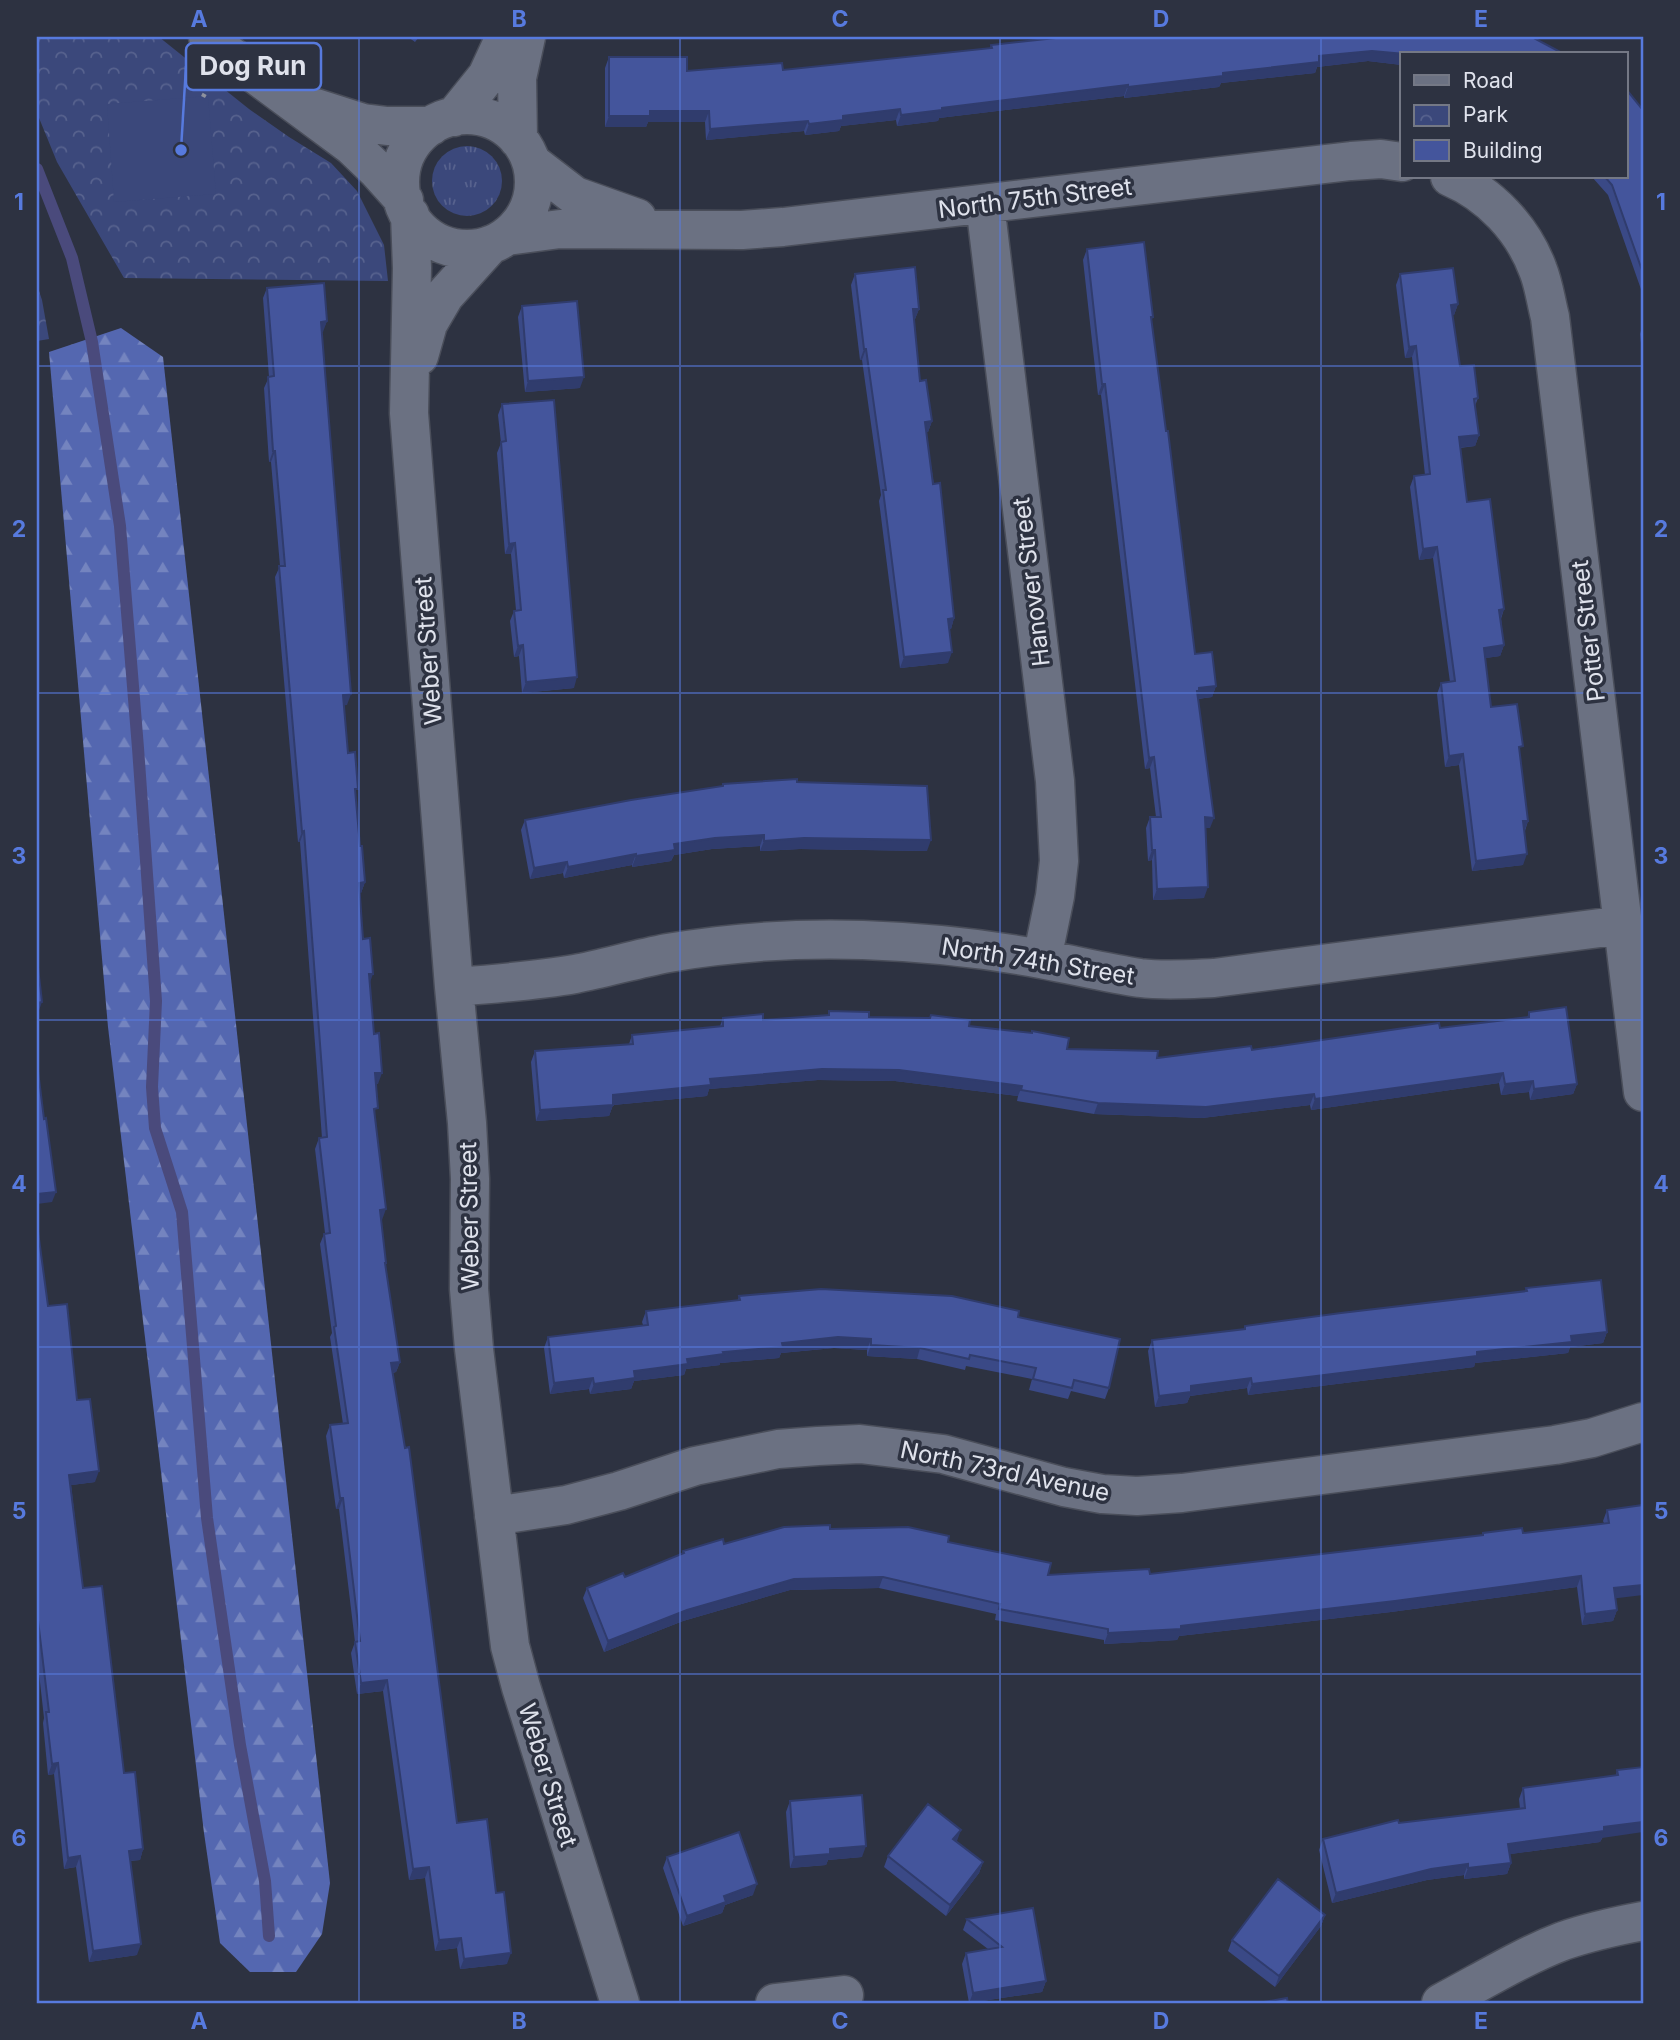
<svg xmlns="http://www.w3.org/2000/svg" width="1680" height="2040" font-family="Inter,sans-serif">
  <style>
    .grass { fill: url(#grass-tufts) }
    .forest { fill: url(#forest-firs) }
    .park { fill: url(#park-crowns) }
    .garden { fill: #3b487b }
    .lines { fill: none; stroke-linecap: round; stroke-linejoin: round }
    .stream { stroke: #4a4a7c; stroke-width: 12 }
    .minor-casing { stroke: #4a4e5a; stroke-width: 41 }
    .path { stroke: #8d919e; stroke-width: 4.5; stroke-dasharray: 3.5 5; stroke-linecap: butt }
    .minor { stroke: #6b7182; stroke-width: 38 }
    .wall { fill: #3a4986 }
    .shaded-wall { fill: #303c6d }
    .building { fill: #44559c; stroke: #303c6d; stroke-width: 2 }
    .grid { fill: none; stroke: #577ade; stroke-width: 2; stroke-opacity: 0.55 }
    .labels { text-anchor: middle; dominant-baseline: central; stroke-width: 7; stroke-linejoin: round; paint-order: stroke }
    .street-label { font-size: 24px; fill: #dfe2ec; stroke: #2d3241 }
    .leader { fill: none; stroke: #577ade; stroke-width: 2.5 }
    .callout-dot { fill: #577ade; stroke: #2d3241; stroke-width: 2.5 }
    .callout { fill: #2d3241; stroke: #577ade; stroke-width: 2.5 }
    .callout-label { font-size: 26px; text-anchor: middle; font-weight: bold; fill: #dfe2ec }
    .neatline { fill: none; stroke: #577ade; stroke-width: 2.5 }
    .grid-label { font-size: 23px; text-anchor: middle; font-weight: bold; fill: #577ade }
  </style>
  <defs>
    <pattern id="grass-tufts" width="24" height="20" patternUnits="userSpaceOnUse" patternTransform="scale(1.75)"><rect width="24" height="20" fill="#3b487b"/><path d="M3 7l-1-3M5 7V3M7 7l1-3M15 17l-1-3M17 17v-4M19 17l1-3" fill="none" stroke="#57628e"/></pattern>
    <pattern id="forest-firs" width="22" height="20" patternUnits="userSpaceOnUse" patternTransform="scale(1.75)"><rect width="22" height="20" fill="#5467b0"/><path d="M5 1l3.5 6h-7zM16 11l3.5 6h-7z" fill="#7484bf"/></pattern>
    <pattern id="park-crowns" width="20" height="18" patternUnits="userSpaceOnUse" patternTransform="scale(1.75)"><rect width="20" height="18" fill="#3b487b"/><path d="M2 6a3 3 0 1 1 6 0M12 15a3 3 0 1 1 6 0" fill="none" stroke="#57628e"/></pattern>
  </defs>
  <rect width="100%" height="100%" fill="#2d3241"/>
  <path class="grass" d="M432 181a35 35 0 1 1 70 0a35 35 0 1 1-70 0Z"/>
  <path class="forest" d="M121,328l42,29 167,1526 -8,51 -26,38h-46l-30,-29 -16,-110 -96,-806 -59,-675z"/>
  <path class="park" d="M37,37h122l90,72 40,28 42,26 26,28 27,54 4,36 -264,-3 -67,-116 -20,-49z
    M37,285l5,15 7,39 -12,2z"/>
  <path class="garden" d="M208,96l8,98 -102,8 -7,-98z"/>
  <g class="lines">
    <path class="stream" d="M37,169l35,89 20,84 28,184 18,222 18,253 -4,86 3,41 27,84 25,306 33,227 25,136 4,55"/>
    <g class="minor-casing">
      <path id="minor" d="M208,37l16,14 128,95 25,24 27,30
        M316,108l47,15 24,3h44
        M400 182a67 67 0 1 1 134 0a67 67 0 1 1-134 0Z
        M454,117l33,-41 18,-39
        M518,139l-1,-61 9,-41
        M532,163l43,33 62,22
        M1450,177c40,17 73,52 88,93 6,15 8,32 12,47l93,775
        M985,204l70,577 4,80 -4,35 -13,63
        M410,215l2,53 -3,145 45,574 13,136 3,56 -1,110 5,60 36,297 11,41 99,316
        M507,236l53,-7 182,1 41,-3 568,-66 30,-2 21,3
        M419,356l9,-32 17,-29 45,-50
        M454,987c40,-3 81,-6 121,-13 31,-6 61,-15 93,-21 64,-11 130,-15 195,-13 59,2 119,8 178,19 33,6 66,14 99,19 25,3 50,1 74,0l409,-53
        M494,1516l72,-11 53,-14 76,-25 83,-17 40,-3 42,-2 83,10 121,33 38,7 35,2 45,-3 373,-48 37,-7 51,-16
        M775,2003l69,-8
        M1441,2003c40,-21 80,-46 122,-62 26,-9 53,-15 80,-20"/>
    </g>
    <path class="path" d="M203,97l6,-11"/>
    <use href="#minor" class="minor"/>
  </g>
  <path class="wall" d="M408,37h11l-4,5z
    M991,45l411,9v11l-34,-4 -51,6 -2,6 -94,10 -2,4 -95,11v-2l-185,22 -1,3 -41,5 -1,-6 -55,6 -2,5 -34,4 -1,-4 -98,9 -1,-18h-57l-2,5h-41v-59l4,-11 78,14 96,-1 207,-22z
    M1643,110v185l-35,-100 -16,-18h34z
    M1087,249l66,68 -2,4 44,333 21,32 -4,11 -14,2 12,129h-4l-2,70 -51,2 -1,-40 -4,1 -2,-33 4,-11h6l-6,-49 -5,1 -44,-374h-3l-15,-135z
    M855,274l64,35 -4,10 -1,1 6,61 12,40 -4,11h-2l28,186 -3,11h-2l-1,34 -48,5 -21,-167 2,-6 -19,-135h-2l-9,-75z
    M1400,274l58,30 -4,11h-2l8,51 18,32 -3,8 4,29 -4,11 -15,2 7,54 37,107 -3,10 3,26 -4,11 -15,2 6,49 29,46 8,68 -3,10 -2,34 -51,6 -13,-106 -14,2 -8,-73 4,-11 9,-1 -17,-124 -14,2 -9,-73 4,-11 11,-1 -13,-118 -7,1 -9,-73z
    M267,288l60,33 -5,11 25,373h-3l4,48 7,43 5,50 5,36 -4,11h-1l3,46 7,45 8,100h-2l-1,32 7,104h-1l5,43 -1,3 15,96 -4,10 -3,1 64,450 39,70 11,71 -47,5 -3,-21 -22,3 -10,-73 -16,2 -26,-189 -26,3 -6,-41 4,-11 -16,-133h-3l-10,-73 4,-11 13,-1 -13,-87 2,-4 -12,-89 4,-10 1,-1 -10,-84 4,-11h3l-22,-296h-2l-23,-265 5,-11 -9,-104h-2l-5,-74 5,-11 -6,-79z
    M522,306l58,82 -55,4 -7,-75z
    M1643,324v37l-3,-27z
    M502,404l72,284 -52,5 -3,-37 -5,1 -4,-36 4,-10 2,-1 -5,-56h-6l-8,-101 4,-10 -3,-28z
    M797,782l130,69 -127,-2 -40,2v-5l-48,3 -38,6 -3,6 -39,6v-2l-68,13 -1,-5 -33,6 -9,-49 4,-10 197,-34 1,-2z
    M829,1011l40,6 100,9 98,23 90,9 95,-8 275,-32 2,-6 48,72 -4,10 -43,6 -1,-8 -28,3 -2,-12 -188,27 -1,-5 -108,13 -108,-4 -77,-13 1,-5 -123,-15 -77,-1 -109,9 -2,7 -94,9 -4,11 -73,5 -5,-59 4,-11 94,-7 3,-9 88,-9 3,-8 40,2 65,-5z
    M37,1224l11,82 29,94 18,82 -24,3 12,103 41,185 19,76 -3,11 -10,1 7,94 -48,7 -13,-95 -12,2 -10,-95 -6,1 -5,-52 1,-5 -7,-63z
    M1526,1288l81,44 -4,11 -33,4 -2,6 -93,10 -1,4 -226,28 -1,-7 -57,8 -3,7 -32,4 -7,-56 4,-11 92,-11 1,-3 280,-34z
    M739,1296l279,21 91,71 -4,11 -34,-8 -3,8 -39,-9 3,-11 -66,-13 -1,4 -48,-11 -50,-3v-6l-33,-2 -53,5 -2,5 -59,5v2l-34,4 -2,6 -50,6 -3,8 -41,5 -1,-5 -39,5 -6,-46 4,-11 95,-12 -1,-3 4,-11 92,-11z
    M1607,1510l10,100 -4,11 -31,4 -5,-38 -186,25 -212,24 -2,4 -73,4v-4l-109,-20 1,-6 -117,-26 -89,2 -107,31 -79,31 -21,-54 4,-10 38,-11 57,-23 1,-3 147,-22 118,13 100,33 102,-1 332,-39 1,-2h40l81,-10 -1,-2z
    M1643,1767l-43,75 -90,12 1,9 -4,11 -43,5v-4l-37,5 -95,23 -13,-53 4,-11 76,-16 121,-14 -1,-10 4,-11 93,-13 1,-5z
    M790,1801l72,56 -34,3 -2,5 -36,3 -4,-56z
    M957,1841l-1,1 27,20 -4,11 -33,43 -62,-49 4,-11z
    M667,1857l86,38 -28,10 -3,8 -39,13 -20,-58z
    M1325,1915l-4,11 -46,61 -47,-36 4,-11z
    M967,1919l79,62 -4,11 -73,11 -7,-39 4,-11 22,-4 -25,-19z"/>
  <path class="shaded-wall" d="M1372,51l30,3v11l-34,-4 -51,6 -2,6 -94,10 -2,4 -95,11 4,-11 95,-14 96,-17z
    M1128,85l-4,11 -185,22 -1,3 -41,5 4,-11 41,-7z
    M900,109l-4,11 -55,6 -2,5 -34,4 4,-11 34,-8z
    M650,111h59l-4,11h-57l-2,5h-41l4,-11z
    M808,121l-4,10 -98,9 4,-11z
    M1458,304l-4,11 -7,1 4,-11z
    M913,309h6l-4,10 -6,1z
    M327,321l-4,11 -6,1 4,-11z
    M1416,346l-4,11 -7,1 4,-11z
    M864,349h2l-4,11h-2z
    M584,377l-4,11 -55,4 3,-11z
    M1102,384h3l-4,11h-3z
    M932,421l-4,11 -7,1 4,-11z
    M1479,435l-4,11 -20,2 4,-11z
    M273,451h2l-4,11h-2z
    M515,543l-4,11h-6l4,-10z
    M1437,547l-4,11 -14,2 4,-11z
    M1504,609l-4,11 -1,-10z
    M954,618l-3,11 -7,1 4,-11z
    M523,645l-4,11 -5,1 4,-11z
    M1504,645l-4,11 -20,3 4,-11z
    M952,652l-4,11 -48,5 4,-11z
    M577,677l-3,11 -52,5 4,-11z
    M1216,686l-4,11 -16,2 -3,3 6,-14z
    M351,694l-4,11 -8,1 4,-11z
    M1463,754l-4,11 -14,2 4,-11z
    M1154,757l-4,11 -5,1 4,-11z
    M1205,817l9,1 -4,10h-9z
    M1523,821h5l-4,11z
    M304,831l-4,11h-2l4,-10z
    M764,835l-4,11 -48,3 -38,6 -3,6 -39,6 4,-11 38,-12 41,-6z
    M804,838l127,2 -4,11 -127,-2 -40,2 4,-10z
    M1152,850h3l-3,10 -4,1z
    M636,854l-4,11 -68,13 4,-11z
    M1527,854l-4,11 -51,6 4,-10z
    M567,862l-4,11 -33,6 4,-11z
    M365,882l-4,11h-6l4,-10z
    M1208,887l-4,11 -51,2 4,-11z
    M369,974h4l-4,11z
    M42,1002l-4,11h-1v-10z
    M822,1069l77,1 123,16 -4,10 -123,-15 -77,-1 -109,9 -2,7 -94,9 -4,11 -73,5 4,-11 73,-15 97,-16z
    M375,1073h7l-4,11h-7z
    M1503,1073l-4,10 -188,27 4,-11z
    M1533,1081l-4,11 -28,3 4,-11z
    M1577,1084l-4,10 -43,6 4,-11z
    M1314,1094l-4,11 -108,13 -108,-4 4,-11z
    M56,1192l-4,10 -15,2v-10z
    M386,1209l-4,11 -6,1 4,-11z
    M1607,1332l-4,11 -33,4 -2,6 -93,10 -1,4 -226,28 4,-11 225,-32 94,-16z
    M838,1337l33,2 -4,11 -33,-2 -53,5 -2,5 -59,5v2l-34,4 -2,6 -50,6 -3,8 -41,5 4,-10 40,-13 53,-12 95,-16z
    M871,1345l49,3 -3,11 -50,-3z
    M400,1362l-4,10 -9,1 4,-10z
    M593,1378l-4,11 -39,5 4,-11z
    M1251,1378l-4,10 -57,8 -3,7 -32,4 4,-11 32,-10z
    M99,1471l-4,11 -30,4 4,-11z
    M340,1498h3l-4,11h-3z
    M1581,1576l-4,11 -186,25 -212,24 -2,4 -73,4 4,-11 73,-7z
    M883,1577l-4,11 -89,2 -107,31 -79,31 4,-11 79,-31 107,-31z
    M1643,1585v10l-33,4 4,-11z
    M1617,1610l-4,11 -31,4 3,-11z
    M387,1680l-4,11 -26,3 4,-11z
    M58,1763l-4,11 -6,1 4,-11z
    M1643,1822v10l-41,6 -2,4 -96,13 4,-11 96,-17z
    M961,1830l-4,11 -8,9 4,-11z
    M866,1846l-4,11 -34,3 -2,5 -36,3 4,-11 36,-8z
    M143,1849l-3,11 -15,1 4,-10z
    M80,1856l-4,11 -12,2 4,-11z
    M983,1862l-4,11 -33,43 4,-11z
    M1511,1863l-4,11 -43,5 4,-11z
    M1468,1864l-4,11 -37,5 -95,23 4,-10 95,-24z
    M429,1867l-4,11 -16,2 4,-11z
    M757,1884l-4,11 -28,10 -3,8 -39,13 4,-10 37,-20z
    M1325,1915l-4,11 -46,61 4,-11z
    M461,1938l-4,10 -22,3 4,-11z
    M141,1944l-4,11 -48,7 4,-11z
    M511,1953l-4,11 -47,5 4,-10z
    M1046,1981l-4,11 -73,11 4,-10z"/>
  <path class="building" d="M1065,37h467l32,17h-159l-33,-3 -53,5v6l-96,11v3l-95,11v-2l-186,23v2l-41,5 -1,-6 -57,7v4l-34,4 -1,-3 -98,8 -1,-18h-59v5h-41v-59h78v14l95,-8 1,7 209,-22 -1,-3z
    M1626,89l17,21v163l-31,-88 -7,-8h21z
    M1144,242l9,75h-2l15,114h2l27,223 17,-2 4,34 -17,2v3h-2l17,127 -9,-1 3,70 -51,2 -2,-39h-3l-2,-33h11l-7,-60 -5,1 -44,-374h-3l-15,-135z
    M915,267l4,42h-6l7,72 6,-1 6,41 -7,1 8,62 7,-1 14,135 -6,1 4,33 -48,5 -21,-167h3l-20,-141h-2l-9,-75z
    M1453,268l5,36 -7,1 9,61 14,-1 4,33 -4,1 5,36 -20,2 8,65 23,-3 14,110 -5,1 5,35 -20,3 7,59 26,-3 6,42 -4,1 9,74h-5l4,33 -51,7 -13,-107 -14,2 -8,-73 14,-2 -18,-134 -14,2 -9,-73 16,-2 -14,-128 -7,1 -9,-73z
    M324,283l3,38 -6,1 30,372 -8,1 5,58 7,-1 3,37h-3l5,57h2l3,36 -6,1 4,56 7,-1 3,36h-4l5,60 5,-1 3,40h-7l3,35 -4,1 12,100 -6,1 6,53h-1l15,99 -9,1 14,85 4,-1 48,376 30,-4 9,74 8,-1 7,61 -47,6 -3,-21 -22,2 -10,-73 -16,2 -26,-189 -26,3 -6,-41 5,-1 -17,-143h-3l-10,-73 18,-2 -14,-96 2,-1 -12,-92 6,-1 -11,-95 8,-1 -23,-306 -2,1 -23,-266h6l-10,-115h-2l-5,-74 6,-1 -7,-88z
    M577,301l7,76 -56,4 -6,-75z
    M554,400l23,277 -51,5 -3,-37 -5,1 -4,-35 7,-1 -6,-67 -6,1 -8,-102 5,-1 -4,-37z
    M797,779v3l130,4 4,54 -127,-2 -40,3v-6l-49,3 -41,6 1,6 -39,6v-2l-68,13 -1,-5 -33,6 -9,-48 106,-20 92,-14v-2z
    M37,959l5,43 -5,1z
    M1566,1007l11,77 -43,5 -1,-8 -28,3 -2,-11 -188,26 -1,-5 -108,13 -108,-4 -77,-13 1,-4 -123,-16 -77,-1 -112,10 1,6 -98,10v10l-73,5 -5,-59 98,-7 -1,-9 91,-9v-8l40,-4v6l66,-5v-4l40,1v5l61,1 1,-3 39,5 -1,6 63,7v-2l37,7 -2,11 91,2 -1,7 94,-12 1,4 187,-27 1,5 89,-11v-5z
    M37,1063l7,56 2,-1 10,74 -19,2z
    M37,1224l11,82 19,-2 10,96 13,-1 9,72 -30,4 14,113 19,-2 22,187 11,-1 8,77 -14,2 12,93 -48,7 -13,-95 -12,2 -10,-95 -6,1 -6,-52h3l-12,-100z
    M1601,1280l6,52 -36,4 1,6 -95,10v4l-225,28 -1,-6 -60,8v6l-32,4 -7,-56 93,-11v-3l96,-13 186,-22 -1,-3z
    M821,1289l131,7 67,15 -1,6 102,22 -11,49 -35,-8 -2,8 -39,-9 3,-11 -66,-13 -1,4 -49,-11 -49,-3v-6l-33,-2 -56,6 1,4 -60,5 1,2 -37,5 1,5 -54,7 1,7 -41,6 -1,-6 -39,5 -6,-46 100,-12 -2,-14 94,-11 -1,-4z
    M1643,1505v80l-29,3 3,22 -32,4 -4,-38 -186,25 -214,25v3l-73,4v-4l-109,-20 1,-5 -117,-27 -89,2 -107,31 -79,31 -21,-53 36,-15 2,4 59,-24 -1,-2 40,-12 1,5 60,-17 46,-2v4l78,-2 41,9 -1,6 103,21 -3,12 101,-6 1,5 333,-39v-2l39,-5 1,5 86,-10 -2,-13z
    M1643,1767v55l-39,5v4l-96,13 3,19 -43,5v-4l-37,5 -95,24 -13,-54 75,-19 1,3 126,-15 -2,-20 95,-13 -1,-5z
    M862,1795l4,51 -36,3v5l-36,3 -4,-56z
    M928,1804l33,26 -8,9 30,23 -33,43 -62,-49z
    M739,1832l18,52 -33,12 2,6 -39,14 -20,-59z
    M1278,1879l47,36 -46,61 -47,-36z
    M1033,1908l13,73 -73,12 -7,-40 36,-6 -35,-28z
    M1287,1998l1,5h-30z"/>
  <path class="grid" d="M359,37v1966M680,37v1966M1000,37v1966M1321,37v1966M37,366h1606M37,693h1606M37,1020h1606M37,1347h1606M37,1674h1606"/>
  <g class="labels">
    <g class="street-label">
      <text transform="translate(1035 198) rotate(-7)">North 75th Street</text>
      <text transform="translate(1031 582) rotate(-97)">Hanover Street</text>
      <text transform="translate(1588 631) rotate(-97)">Potter Street</text>
      <text transform="translate(428 651) rotate(-94)">Weber Street</text>
      <text transform="translate(1038 961) rotate(9)">North 74th Street</text>
      <text transform="translate(469 1216) rotate(-91)">Weber Street</text>
      <text transform="translate(1005 1471) rotate(12)">North 73rd Avenue</text>
      <text transform="translate(548 1775) rotate(73)">Weber Street</text>
    </g>
  </g>
  <path class="leader" d="M181 150L186 66"/>
  <circle class="callout-dot" cx="181" cy="150" r="7"/>
  <rect class="callout" x="186" y="43" width="135" height="47" rx="7"/>
  <g class="callout-label">
    <text x="253" y="75">Dog Run</text>
  </g>
  <rect width="1680" height="2040" fill="none" stroke="#2d3241" stroke-width="77"/>
  <rect x="1400" y="52" width="228" height="126" fill="#2d3241" stroke="#747885" stroke-width="2"/>
  <rect x="1414" y="75" width="35" height="10" fill="#6b7182" stroke="#747885" stroke-width="2"/>
  <text x="1463" y="88" font-size="21" fill="#dfe2ec">Road</text>
  <rect x="1414" y="105" width="35" height="21" fill="url(#park-crowns)" stroke="#747885" stroke-width="2"/>
  <text x="1463" y="122" font-size="21" fill="#dfe2ec">Park</text>
  <rect x="1414" y="140" width="35" height="21" fill="#44559c" stroke="#747885" stroke-width="2"/>
  <text x="1463" y="158" font-size="21" fill="#dfe2ec">Building</text>
  <rect x="38" y="38" width="1604" height="1964" class="neatline"/>
  <g class="grid-label">
    <text x="199" y="27">A</text>
    <text x="519" y="27">B</text>
    <text x="840" y="27">C</text>
    <text x="1161" y="27">D</text>
    <text x="1481" y="27">E</text>
    <text x="19" y="210">1</text>
    <text x="1661" y="210">1</text>
    <text x="19" y="537">2</text>
    <text x="1661" y="537">2</text>
    <text x="19" y="864">3</text>
    <text x="1661" y="864">3</text>
    <text x="19" y="1192">4</text>
    <text x="1661" y="1192">4</text>
    <text x="19" y="1519">5</text>
    <text x="1661" y="1519">5</text>
    <text x="19" y="1846">6</text>
    <text x="1661" y="1846">6</text>
    <text x="199" y="2029">A</text>
    <text x="519" y="2029">B</text>
    <text x="840" y="2029">C</text>
    <text x="1161" y="2029">D</text>
    <text x="1481" y="2029">E</text>
  </g>
</svg>
